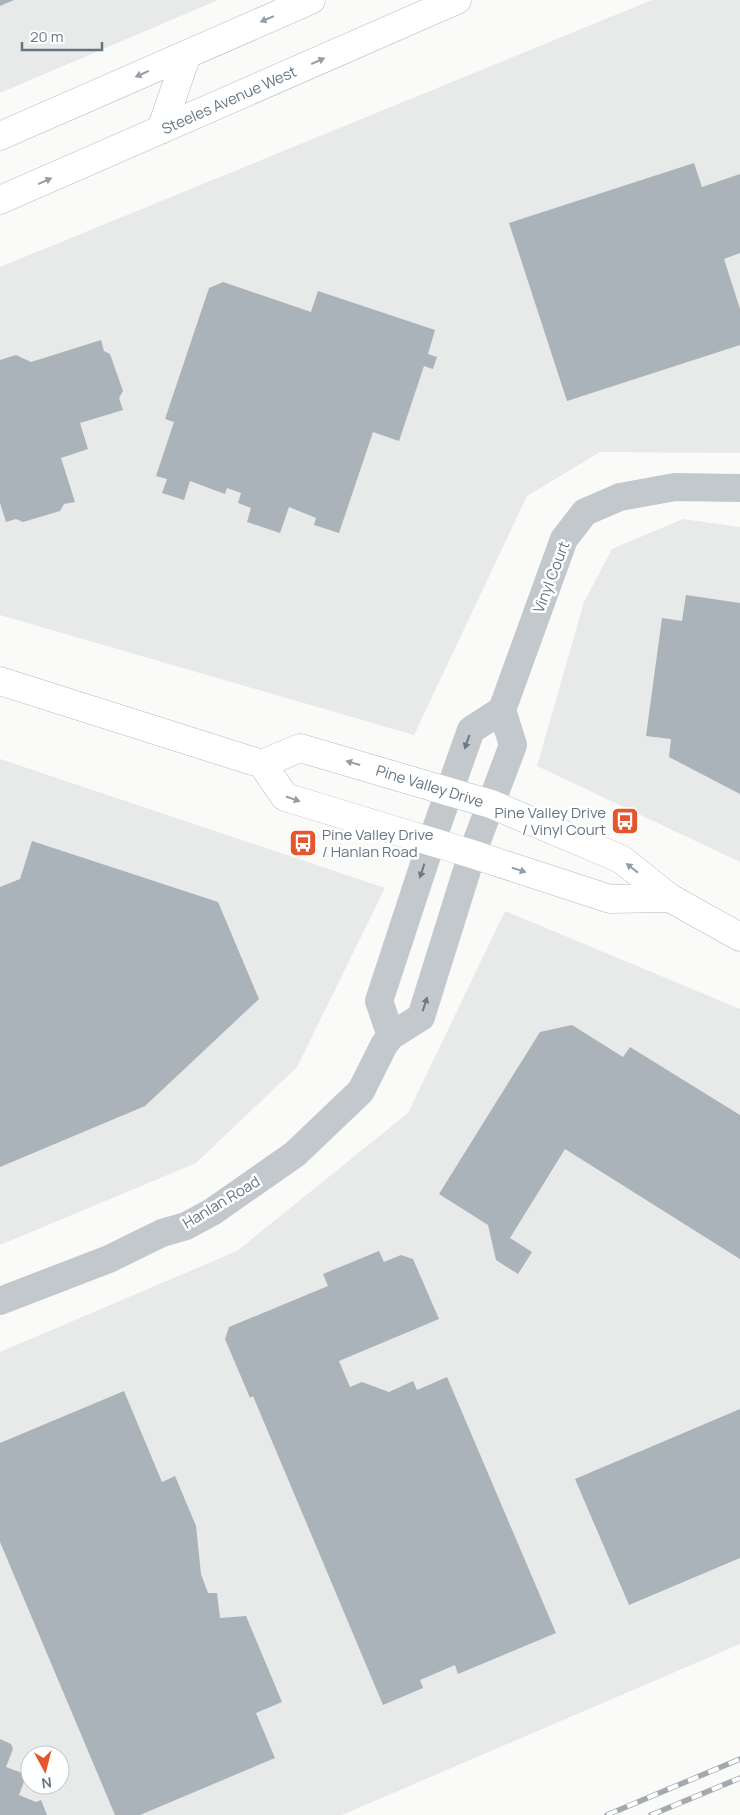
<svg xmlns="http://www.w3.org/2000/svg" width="740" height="1815" font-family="Manrope,sans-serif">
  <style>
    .built { fill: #e8e9e9; fill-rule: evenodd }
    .building { fill: #aab3b9 }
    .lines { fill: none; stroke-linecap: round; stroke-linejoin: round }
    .secondary-casing { stroke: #b3babf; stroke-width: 29 }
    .street { stroke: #c3c8cc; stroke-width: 28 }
    .secondary { stroke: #fff; stroke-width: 28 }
    .rail-casing { stroke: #a2aab0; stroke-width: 5.5 }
    .rail { stroke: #fff; stroke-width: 4; stroke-dasharray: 11; stroke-linecap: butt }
    .oneway { fill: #939fa8 }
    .oneway2 { fill: #6a7a87 }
    .labels { text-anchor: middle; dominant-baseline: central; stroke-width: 5; stroke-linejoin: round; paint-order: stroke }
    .street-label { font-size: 15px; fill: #657683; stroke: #fff }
    .poi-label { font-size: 15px; fill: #657683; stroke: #fff; text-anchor: end }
  </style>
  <rect width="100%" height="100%" fill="#fafaf8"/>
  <path class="built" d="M0,0h218l-218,93z
    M652,0h88v453l-140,-1 -73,44 -113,239 -414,-120v-348z
    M683,519l57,8v335l-203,-96 47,-164 28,-53z
    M0,759l385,129 -88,179 -101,96 -196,82z
    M505,911l235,98v635l-398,171h-342v-463l237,-101 171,-138zM30,1755h30v30h-30z"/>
  <path class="building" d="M0,0h14l-14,6z
    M694,163l8,24 38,-13v79l-16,6 16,50v36l-173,56 -58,-178z
    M223,282l88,30 7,-21 117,39 -7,24 9,3 -4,12 -9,-3 -25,75 -26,-9 -34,101 -25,-8 2,-7 -27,-11 -9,26 -33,-11 4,-14 -13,-5 3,-10 -14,-5 -2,6 -35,-13 -6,19 -22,-7 5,-14 -11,-3 18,-54 -9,-3 44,-131z
    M101,340l3,11 6,3 13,37 -4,7 4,12 -43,13 8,26 -27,9 14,44 -11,2 -4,7 -37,11 -7,-3 -10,3 -6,-19v-143l16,-5 15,7z
    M686,595l54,8v191l-71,-37 2,-18 -25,-3 16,-118 20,3z
    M32,841l186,61 41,97 -114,107 -145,61v-280l20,-8z
    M572,1025l51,32 7,-10 110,68v144l-175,-110 -55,89 22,14 -14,22 -22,-14 -8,-35 -49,-31 101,-162z
    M379,1251l5,11 17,-7 12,4 26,60 -100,42 11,26 12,-5 27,10 24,-11 4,9 30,-13 109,256 -98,41 -3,-9 -35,15 3,8 -40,17 -130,-309 -3,2 -25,-59 4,-12 99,-41 -5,-12z
    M124,1391l38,91 13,-6 21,50 5,48 7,19h9l3,25 26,-2 36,86 -26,11 19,45 -135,57h-25l-115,-273v-99z
    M740,1409v149l-111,47 -54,-126z
    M0,1739l11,5 2,5 -7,18 16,6 3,6 -6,16 17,7 5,-2 6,15h-47z"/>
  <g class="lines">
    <g class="secondary-casing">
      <path id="secondary" d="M161,130l26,-76
        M0,136l311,-136
        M0,200l457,-200
        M0,681l262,83 23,33 187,57 138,45 60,-1
        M262,764l38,-16 191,56 130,55 49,39 70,39"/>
    </g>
    <path class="street" d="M391,1036l-12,-35 52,-158 40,-113 31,-20 62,-171 21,-27 35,-15 55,-10 65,1
      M0,1301l109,-42 53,-26 24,-7 26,-14 83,-58 66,-63 23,-46 7,-9 30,-19 51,-163 41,-109 -11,-35"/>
    <use href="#secondary" class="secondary"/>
    <g class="rail-casing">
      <path id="rail" d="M607,1815l133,-56
        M651,1815l89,-37"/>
    </g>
    <use href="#rail" class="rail"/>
  </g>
  <defs><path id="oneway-solid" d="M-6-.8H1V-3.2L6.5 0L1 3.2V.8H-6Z" transform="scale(1.25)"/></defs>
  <g class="oneway">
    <use href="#oneway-solid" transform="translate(267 19) rotate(157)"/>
    <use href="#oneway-solid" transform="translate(318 61) rotate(-24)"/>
    <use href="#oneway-solid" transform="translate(142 74) rotate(156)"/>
    <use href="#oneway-solid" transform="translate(45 181) rotate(-24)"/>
    <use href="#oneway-solid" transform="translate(353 763) rotate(-164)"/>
    <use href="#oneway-solid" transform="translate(293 799) rotate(19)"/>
    <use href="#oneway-solid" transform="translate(632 868) rotate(-142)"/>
    <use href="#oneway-solid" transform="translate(519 870) rotate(18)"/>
  </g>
  <g class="oneway2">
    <use href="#oneway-solid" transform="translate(467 742) rotate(109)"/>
    <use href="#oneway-solid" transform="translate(422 871) rotate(108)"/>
    <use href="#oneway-solid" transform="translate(425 1004) rotate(-72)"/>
  </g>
  <defs>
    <g id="bus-square" transform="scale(1.4375)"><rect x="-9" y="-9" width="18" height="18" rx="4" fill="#e4572e" stroke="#fff"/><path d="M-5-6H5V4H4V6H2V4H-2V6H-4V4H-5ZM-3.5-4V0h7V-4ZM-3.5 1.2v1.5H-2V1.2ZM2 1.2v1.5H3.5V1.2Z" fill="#fff"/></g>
  </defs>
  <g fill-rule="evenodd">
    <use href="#bus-square" x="625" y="821"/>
    <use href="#bus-square" x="303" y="843"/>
  </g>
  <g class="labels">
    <g class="street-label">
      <text transform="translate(229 100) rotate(-24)">Steeles Avenue West</text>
      <text transform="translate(551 577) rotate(-69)">Vinyl Court</text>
      <text transform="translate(430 786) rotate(17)">Pine Valley Drive</text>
      <text transform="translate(221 1202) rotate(-31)">Hanlan Road</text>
    </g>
    <g class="poi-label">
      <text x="606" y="812">Pine Valley Drive<tspan x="606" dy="17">/ Vinyl Court</tspan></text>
      <text x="322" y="834" text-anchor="start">Pine Valley Drive<tspan x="322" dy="17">/ Hanlan Road</tspan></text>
    </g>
  </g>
  <g transform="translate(45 1770) rotate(173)"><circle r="24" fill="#ffffff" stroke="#c1c8cd"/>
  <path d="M0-4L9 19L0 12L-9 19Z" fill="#e4572e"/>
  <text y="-8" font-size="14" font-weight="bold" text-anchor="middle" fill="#657683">N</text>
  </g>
  <path d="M22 42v8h80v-8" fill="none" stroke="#657683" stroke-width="2.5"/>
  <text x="30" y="42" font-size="15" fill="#657683" stroke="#ffffff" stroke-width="4" paint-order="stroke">20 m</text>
</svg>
